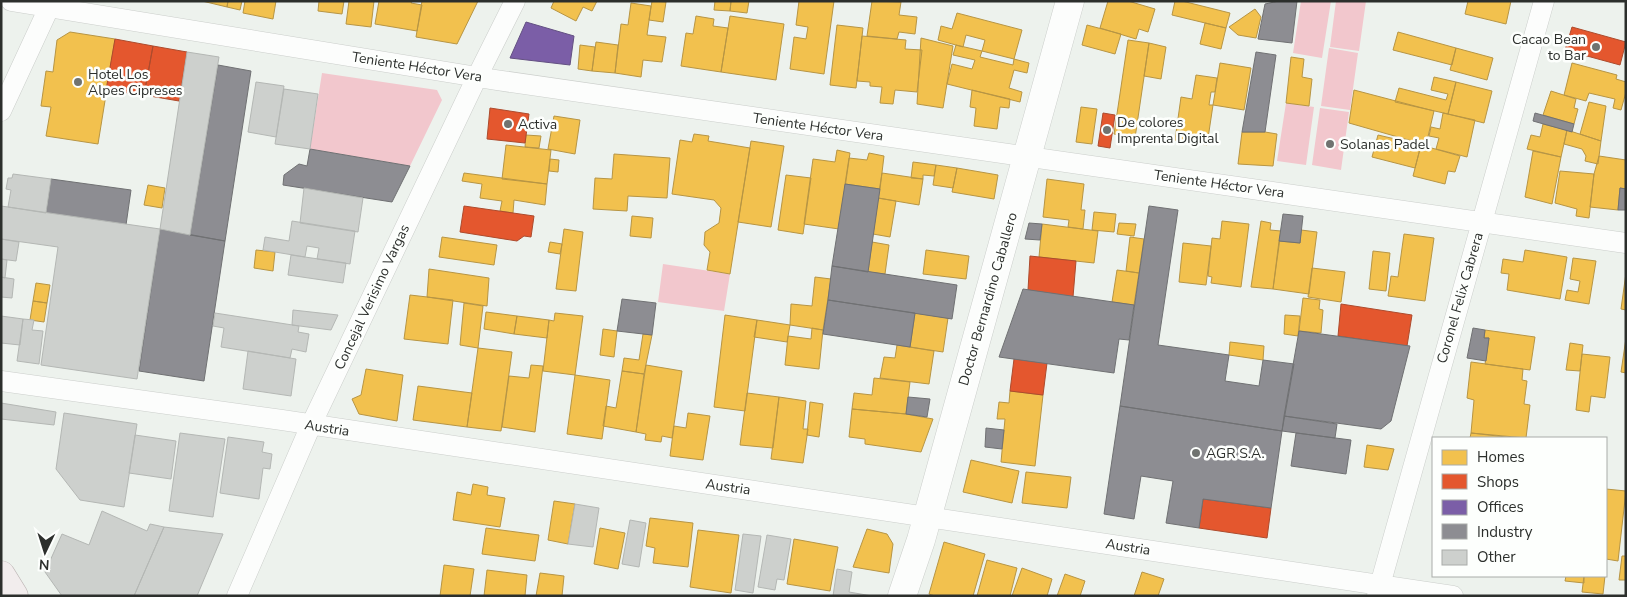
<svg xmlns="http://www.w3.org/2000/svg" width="1627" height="597" font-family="'Nunito Sans',sans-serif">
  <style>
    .green { fill: #f2c7cd }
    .homes { fill: #f2c14e; stroke: #b79544 }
    .shops { fill: #e4572e; stroke: #ad4b2d }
    .offices { fill: #7b5ea7; stroke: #635082 }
    .industry { fill: #8d8d92; stroke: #707173 }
    .building { fill: #cdd0cd; stroke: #b4b7b4 }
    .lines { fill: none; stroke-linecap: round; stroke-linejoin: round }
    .street-casing { stroke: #cbcecb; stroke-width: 21 }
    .secondary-casing { stroke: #cbcecb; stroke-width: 29 }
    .primary-casing { stroke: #bdb5b4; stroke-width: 29 }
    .street { stroke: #fcfdfc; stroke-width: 20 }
    .secondary { stroke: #fcfdfc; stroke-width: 28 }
    .primary { stroke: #f2eded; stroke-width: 28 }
    .poi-dot { fill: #707370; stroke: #fdfffd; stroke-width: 2 }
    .labels { text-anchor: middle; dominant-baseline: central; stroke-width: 5; stroke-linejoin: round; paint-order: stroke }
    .poi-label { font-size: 14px; fill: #2c2f2c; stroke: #fdfffd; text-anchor: start }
    .street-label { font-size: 14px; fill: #2c2f2c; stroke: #fdfffd }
  </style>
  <rect width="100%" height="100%" fill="#edf2ed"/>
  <path class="green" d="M1301,1h30l-9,57 -29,-5z
    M1336,1h30l-7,50 -29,-4z
    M1329,48l29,5 -8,57 -29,-4z
    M322,73l115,17 5,10 -32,66 -100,-17z
    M1286,103l28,4 -8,58 -29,-4z
    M1320,108l29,4 -8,58 -29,-5z
    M663,264l67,10 -6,37 -66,-9z"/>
  <path class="homes" d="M202,1h26l-1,6z
    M228,1h14l-2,9 -13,-3z
    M245,1h31l-3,18 -30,-6z
    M319,1h25l-2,13 -24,-3z
    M349,1h25l-3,26 -25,-3z
    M379,1h33l-1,2 11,2 -5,26 -42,-7z
    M422,1h56l-21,43 -41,-7z
    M554,1h43l-5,10 -9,-4 -7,14 -25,-13z
    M652,1l14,1 -3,20 -14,-2z
    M715,1h16l-1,10 -16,-1z
    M731,1h18l-2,12 -17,-2z
    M799,1h35l-10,73 -34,-5 4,-32 12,2 2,-12 -12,-2z
    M872,1l29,1 -2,13 18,2 -2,17 -16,-2 -2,7 -30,-3z
    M1108,1h20l27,8 -7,23 -9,-3 -3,10 -36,-11z
    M1175,1h7l48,12 -4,15 -54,-13z
    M1468,1h43l-5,23 -41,-10z
    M631,3l20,3 -4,29 19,2 -4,25 -19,-2 -2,17 -26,-4 6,-49 7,1z
    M1255,9l6,8 -5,21 -18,-3 -9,-8z
    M957,13l65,17 -8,29 -32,-8 3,-11 -19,-5 -3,12 -25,-7 3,-14 11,3z
    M696,16l18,3 -1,7 15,2 -7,44 -40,-6 5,-33 7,1z
    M730,16l54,8 -8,56 -55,-8z
    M1205,23l21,5 -5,21 -21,-5z
    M837,25l26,3 -7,60 -26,-3z
    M1087,25l34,9 -6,20 -33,-9z
    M70,32l45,7 -17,105 -52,-8 5,-29 -10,-1 5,-35 7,1 4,-32z
    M1398,32l58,16 -4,17 -59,-15z
    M862,36l44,4 -1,9 17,1 -5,42 -22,-2 -2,14 -13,-1 2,-16 -12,-1v-4l-13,-1z
    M921,38l32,8 -10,62 -26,-4z
    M1128,40l21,3 -14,95 -21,-4z
    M596,42l22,3 -3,28 -23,-2z
    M1149,43l17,4 -5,32 -17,-3z
    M580,45l15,2 -3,24 -14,-2z
    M956,45l26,6 -2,6 33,8 1,-6 15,4 -2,10 -13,-3 -5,18 13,4 -2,10 -73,-18 5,-20 20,5 3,-9 -22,-5z
    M1456,48l37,10 -6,22 -37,-10z
    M1291,57l13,2 -2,18 10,2 -3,27 -23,-3z
    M1220,63l31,5 -7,42 -31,-5z
    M1572,63l45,12 -1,4 10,3v10l-5,18 -8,-2 2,-9 -26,-6 -3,8 -22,-6z
    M1196,75l21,3 -2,14h-4l-2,13h4l-6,40 -32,-5 6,-43 11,2z
    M1434,77l22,5 -8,32 -53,-12 4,-14 47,12 2,-6 -17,-4z
    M1456,82l36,9 -8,32 -36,-9z
    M972,90l38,9 -1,9 -9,-1 -3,22 -23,-3 2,-18 -6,-1z
    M1354,90l80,21 -8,34 -77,-22z
    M1551,91l25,8 -2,9 4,1 -4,15 -31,-9z
    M1589,102l17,4 -5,35 -21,-7z
    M1081,107l16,2 -5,35 -16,-2z
    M1443,113l32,7 -8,37 -31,-8 3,-11 -10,-2 2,-9 9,2z
    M554,116l26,4 -5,34 -27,-5z
    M1543,124l24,6 -6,27 -34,-8 4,-14 9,2z
    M1567,130l34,11 -3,23 -13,-3 1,-5 -4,-7 -18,-5z
    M1242,132h23l12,2 -4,32 -35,-2z
    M694,134l15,2 -1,5 42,7 -20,126 -23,-4 3,-18 -6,-7 1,-13 14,-9 2,-15 -7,-8 -42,-6 8,-54 12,2z
    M526,135l15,1 -2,12 -14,-1z
    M1378,135l43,10 -6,23 -43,-11z
    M751,141l33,5 -13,81 -33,-5z
    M506,145l45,5 -4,34 -45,-5z
    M1421,145l39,11 -5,16 -7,-1 -3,13 -32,-8z
    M837,150l13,3 -11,76 -35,-5 9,-65 22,3z
    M1533,151l28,6 -9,47 -27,-7z
    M869,153l15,3 -4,33 -35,-5 4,-26 18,2z
    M614,154l56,4 -3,40 -39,-2 -1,15 -34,-2 2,-31 17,1z
    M1599,156l27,4v29l-6,-1 -2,22 -28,-3 4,-33z
    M550,159l9,1 -1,12 -9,-1z
    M913,162l23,3 -2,11 -11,-1v4l-12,-1z
    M936,165l21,3 -4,20 -20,-3z
    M957,168l41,7 -4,24 -42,-7z
    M1560,171l34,3 -5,44 -13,-2 1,-7 -22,-6z
    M464,173l83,11 -2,21 -31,-5 -1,13 -13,-2 2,-10 -22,-3 2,-14 -20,-3z
    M882,173l41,6 -4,26 -41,-7z
    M786,175l25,3 -8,56 -25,-4z
    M1047,179l37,5 -3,26h4l-2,19 -15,-2 1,-7 -26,-3z
    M148,185l17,3 -3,20 -18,-3z
    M878,198l18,3 -6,36 -17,-3z
    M1094,212l22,2 -2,18 -22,-2z
    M632,216l21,2 -2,20 -21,-2z
    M1222,221l27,3 -8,63 -30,-4 1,-6 -4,-1 4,-38 8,1z
    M1261,221l10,2 -1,7 11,1 -8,58 -22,-2z
    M1119,223l17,1 -2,12 -17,-2z
    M1042,224l56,7 -4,32 -55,-6z
    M564,229l19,3 -7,59 -20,-2z
    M1301,230l16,2 -8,62 -36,-5 6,-48 21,2z
    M1404,234l30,4 -9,63 -37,-5 3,-20 7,1z
    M442,237l55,8 -3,20 -55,-8z
    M1130,237l14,2 -5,34 -13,-2z
    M550,242l12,2 -2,10 -12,-2z
    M872,242l17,3 -4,29 -17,-2z
    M1183,243l28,3 -5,39 -27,-3z
    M256,250l19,2 -2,19 -19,-3z
    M926,250l43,6 -3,23 -43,-5z
    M1525,250l42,7 -7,42 -53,-9 2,-16 -8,-1 2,-14 20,3z
    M1373,251l17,2 -4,38 -17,-2z
    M1573,258l23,3 -7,43 -24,-4 2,-10 11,2 2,-11 -10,-2z
    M1312,268l33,4 -4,30 -33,-5z
    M429,269l60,9 -2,28 -60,-9z
    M1117,270l22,3 -5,32 -22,-3z
    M1626,273v37l-5,-1z
    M815,277l16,2 -8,51 -33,-5 1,-21 21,2z
    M36,283l14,2 -3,18 -14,-2z
    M410,295l43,5 -5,44 -44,-5z
    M1303,298l17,2 -1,9 4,1 -2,23 -22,-2z
    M33,301l14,2 -3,19 -14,-2z
    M464,303l19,3 -5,42 -18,-3z
    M486,312l31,4 -3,18 -30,-5z
    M555,313l28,3 -8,59 -32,-4 6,-51 5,1z
    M915,313l33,5 -5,34 -33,-5z
    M725,315l32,5 -12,91 -31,-4z
    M1285,315l15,1 -2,20 -14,-2z
    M517,316l32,4 -2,18 -33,-4z
    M757,320l33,5 -3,17 -33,-5z
    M812,328l11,2 -4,39 -34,-4 3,-29 23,3z
    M603,329l14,2 -3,26 -14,-2z
    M1485,330l50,7 -5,33 -45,-6 4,-26h-5z
    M643,334l9,1 -8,39 -22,-3 2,-13 15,2z
    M1626,338v35l-5,-1z
    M1230,342l34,4 -1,14 -34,-5z
    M1570,343l13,2 -3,26 -14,-1z
    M897,345l37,6 -5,33 -49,-6 4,-21 11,1z
    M478,348l34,4 -11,79 -34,-4z
    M1582,354l28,3 -5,41 -14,-2 -2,16 -13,-2z
    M1471,362l52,7 -1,11 5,1 -3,23 6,1 -4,33 -55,-5 3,-33 -7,-2z
    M531,365l12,1 -8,66 -33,-5 7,-51 20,2z
    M646,365l36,6 -10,67 -10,-2 -1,6 -16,-2 1,-6 -10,-2z
    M366,369l37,6 -6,46 -38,-7 -7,-15 9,-4z
    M622,371l22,3 -8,58 -33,-6 3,-20 10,2z
    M575,375l35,5 -8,59 -35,-5z
    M874,378l36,4 -4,32 -54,-5 2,-16 18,2z
    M418,386l54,7 -5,34 -54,-7z
    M1010,391l33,4 -8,71 -34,-4 4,-43h-8l2,-17 10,1z
    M747,393l32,4 -6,51 -33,-3z
    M779,397l27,4 -3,28h5l-5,34 -32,-4z
    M810,402l13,2 -4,33 -12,-2z
    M852,409l54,5 27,5 -12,33 -56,-8v-5l-16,-2z
    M688,413l22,3 -7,44 -33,-4 4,-30 12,2z
    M1471,433l44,5h-45z
    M1367,445l27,4 -6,21 -24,-3z
    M971,460l48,11 -7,32 -49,-11z
    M1026,472l45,5 -4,31 -45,-5z
    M473,484l15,3 -1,8 18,3 -5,29 -47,-7 4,-28 14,3z
    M1606,489l20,2 -8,70 -12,-2z
    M554,501l21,3 -7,40 -20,-4z
    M650,518l43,5 -5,44 -35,-4 2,-15 -9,-2z
    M486,528l53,7 -4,26 -53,-7z
    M600,528l25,5 -7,36 -24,-5z
    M867,529l20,5 6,10 -4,29 -36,-6z
    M698,530l41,5 -8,58 -41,-6z
    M794,539l44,8 -8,44 -43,-7z
    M944,542l41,12 -12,42h-38l-6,-2z
    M1622,556h4v24h-7z
    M987,560l30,8 -7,28h-33z
    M444,565l30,4 -4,27h-30z
    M1022,568l30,11 -5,17h-35z
    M487,570l40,5 -2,21h-41z
    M1142,572l22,7 -6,17h-24z
    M540,573l24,3 -2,20h-26z
    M1065,574l20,7 -5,15h-23z
    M1566,576h18v7l-19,-2z
    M1584,576h21l-2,18 -21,-2z"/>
  <path class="shops" d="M1572,27l54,15 -6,23 -55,-15z
    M115,39l38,7 -9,49 -38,-5z
    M153,46l34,6 -8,49 -35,-6z
    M490,108l39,6 -4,29 -38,-4z
    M1103,113l12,2 -5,33 -12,-2z
    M464,206l70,10 -3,21 -7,-1 -7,5 -57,-9z
    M1030,256l46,5 -3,36 -45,-7z
    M1341,304l71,11 -5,31 -69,-10z
    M1014,359l33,4 -4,32 -33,-4z
    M1203,499l68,9 -4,30 -68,-10z"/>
  <path class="offices" d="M526,22l48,14 -4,29 -60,-7z"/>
  <path class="industry" d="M1279,1h18l-5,42 -34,-4 7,-35z
    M1256,52l20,3 -11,77h-23z
    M218,65l33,6 -26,170 -35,-6z
    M1535,113l39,11 -2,8 -39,-11z
    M310,149l100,17 -18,36 -109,-17 1,-10 15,-11 8,2z
    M51,179l80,11 -5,35 -80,-12z
    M845,184l35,5 -12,83 -36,-6z
    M1620,188l6,1v21h-8z
    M1149,206l29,4 -20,135 71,10 -4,26 34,5 4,-26 31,4 -12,67 -162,-25z
    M1283,214l20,2 -3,27 -21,-2z
    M1029,223l13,1 -2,16 -15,-1z
    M160,229l65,12 -21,140 -65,-10z
    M832,266l125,19 -5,34 -124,-19z
    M1023,289l111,16 -5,35 -10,-1 -5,34 -115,-16z
    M622,299l34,4 -4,32 -35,-4z
    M828,300l87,13 -5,34 -87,-13z
    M1473,328l12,2 -1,8h5l-3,23 -19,-3z
    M1299,331l111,15 -19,75 -10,8 -97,-13z
    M908,397l22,2 -3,18 -21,-3z
    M1120,406l162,25 -11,77 -68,-9 -4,29 -33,-5 7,-42 -32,-5 -7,43 -30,-5z
    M1284,416l53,8 -2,14 -53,-7z
    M986,428l18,2 -2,19 -17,-2z
    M1296,433l55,7 -5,34 -55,-8z"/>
  <path class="building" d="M187,52l32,5 -29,178 -30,-6z
    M256,82l28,4 -8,51 -28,-5z
    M284,89l34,5 -8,55 -35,-5z
    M13,174l38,5 -5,34 -38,-6 3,-17 -5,-1 2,-11h4z
    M304,188l59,10 -5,34 -58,-9z
    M1,206l159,23 -23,150 -96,-14 17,-118 -57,-8z
    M292,221l63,10 -5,33 -33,-5 2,-11 -12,-2 -2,11 -42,-7 2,-13 24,4z
    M1,239l18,3 -3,19 -15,-2z
    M291,255l55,8 -3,20 -55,-8z
    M1,259l6,1 -2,18 -4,-1z
    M1,277l13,2 -2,19 -11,-1z
    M293,310l45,5 -7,15 -39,-5z
    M215,313l84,13 -1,6 11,2 -3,18 -14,-3 -2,9 -69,-11 3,-19 -11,-2z
    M1,316l22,3 -3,26 -19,-2z
    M23,319l11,1 -2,10 11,1 -4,33 -22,-3z
    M248,351l48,8 -5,37 -48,-7z
    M1,403l55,9 -2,13 -53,-6z
    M64,413l73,11 -13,83 -44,-7 -24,-31z
    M180,433l45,6 -12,78 -44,-6z
    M135,435l41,6 -5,38 -42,-6z
    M228,437l36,5 -2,10 10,2 -2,15 -7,-1 -4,31 -39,-6z
    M575,504l24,4 -6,39 -25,-3z
    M102,511l45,20 3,-7 14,3 -30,69h-72l-17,-24 17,-38 27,11z
    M630,520l16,3 -7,44 -17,-3z
    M164,527l59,7 -26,62h-63z
    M743,534l18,2 -8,57 -18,-3z
    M767,535l24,4 -7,41 -7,-1 -2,11 -17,-3z
    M837,569l15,3 -3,20 23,4h-39z"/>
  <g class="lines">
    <g class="street-casing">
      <path id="street" d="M11,1l485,79 1130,163
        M1,111l51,-110
        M1,381l281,39 1171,176
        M237,596l74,-171 166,-348 38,-76
        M1377,596l167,-595"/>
    </g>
    <g class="secondary-casing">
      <path id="secondary" d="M902,596l19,-56 149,-539"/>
    </g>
    <g class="primary-casing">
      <path id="primary" d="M1,575l13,21"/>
    </g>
    <use href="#street" class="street"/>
    <use href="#secondary" class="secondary"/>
    <use href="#primary" class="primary"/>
  </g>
  <g class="poi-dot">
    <circle cx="1596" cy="47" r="5"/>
    <circle cx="78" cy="82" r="5"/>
    <circle cx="508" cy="124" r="5"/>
    <circle cx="1107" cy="130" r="5"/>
    <circle cx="1330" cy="144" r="5"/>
    <circle cx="1196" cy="453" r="5"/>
  </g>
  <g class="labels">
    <g class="poi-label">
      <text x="1586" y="39" text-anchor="end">Cacao Bean<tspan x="1586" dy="16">to Bar</tspan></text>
      <text x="88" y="74">Hotel Los<tspan x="88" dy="16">Alpes Cipreses</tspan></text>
      <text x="1117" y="122">De colores<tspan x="1117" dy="16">Imprenta Digital</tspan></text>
      <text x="518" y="124">Activa</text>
      <text x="1340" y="144">Solanas Padel</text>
      <text x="1206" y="453">AGR S.A.</text>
    </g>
    <g class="street-label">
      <text transform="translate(417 67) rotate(9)">Teniente Héctor Vera</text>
      <text transform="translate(818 127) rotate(8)">Teniente Héctor Vera</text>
      <text transform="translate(1219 184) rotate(8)">Teniente Héctor Vera</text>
      <text transform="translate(372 297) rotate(-65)">Concejal Verisimo Vargas</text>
      <text transform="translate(1460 298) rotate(-74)">Coronel Felix Cabrera</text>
      <text transform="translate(988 299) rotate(-74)">Doctor Bernardino Caballero</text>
      <text transform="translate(327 428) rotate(9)">Austria</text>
      <text transform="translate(728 487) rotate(8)">Austria</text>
      <text transform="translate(1128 547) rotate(9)">Austria</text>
    </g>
  </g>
  <rect width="1627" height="597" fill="none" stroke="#2c2f2c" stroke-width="5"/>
  <rect x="1432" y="437" width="175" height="140" fill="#fdfffd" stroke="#a9aca9"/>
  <rect x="1442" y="450" width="25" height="15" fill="#f2c14e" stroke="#a9aca9"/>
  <text x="1477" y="462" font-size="15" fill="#2c2f2c">Homes</text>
  <rect x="1442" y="474" width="25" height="15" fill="#e4572e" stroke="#a9aca9"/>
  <text x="1477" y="487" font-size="15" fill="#2c2f2c">Shops</text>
  <rect x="1442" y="500" width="25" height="15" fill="#7b5ea7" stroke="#a9aca9"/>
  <text x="1477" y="512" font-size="15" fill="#2c2f2c">Offices</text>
  <rect x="1442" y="524" width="25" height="15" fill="#8d8d92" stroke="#a9aca9"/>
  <text x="1477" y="537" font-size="15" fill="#2c2f2c">Industry</text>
  <rect x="1442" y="550" width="25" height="15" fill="#cdd0cd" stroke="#a9aca9"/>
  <text x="1477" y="562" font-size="15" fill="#2c2f2c">Other</text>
  <g transform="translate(45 552) rotate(184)" stroke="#fdfffd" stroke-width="4" paint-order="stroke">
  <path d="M0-4L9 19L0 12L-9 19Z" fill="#2c2f2c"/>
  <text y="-8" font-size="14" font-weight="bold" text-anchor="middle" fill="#2c2f2c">N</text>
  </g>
</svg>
